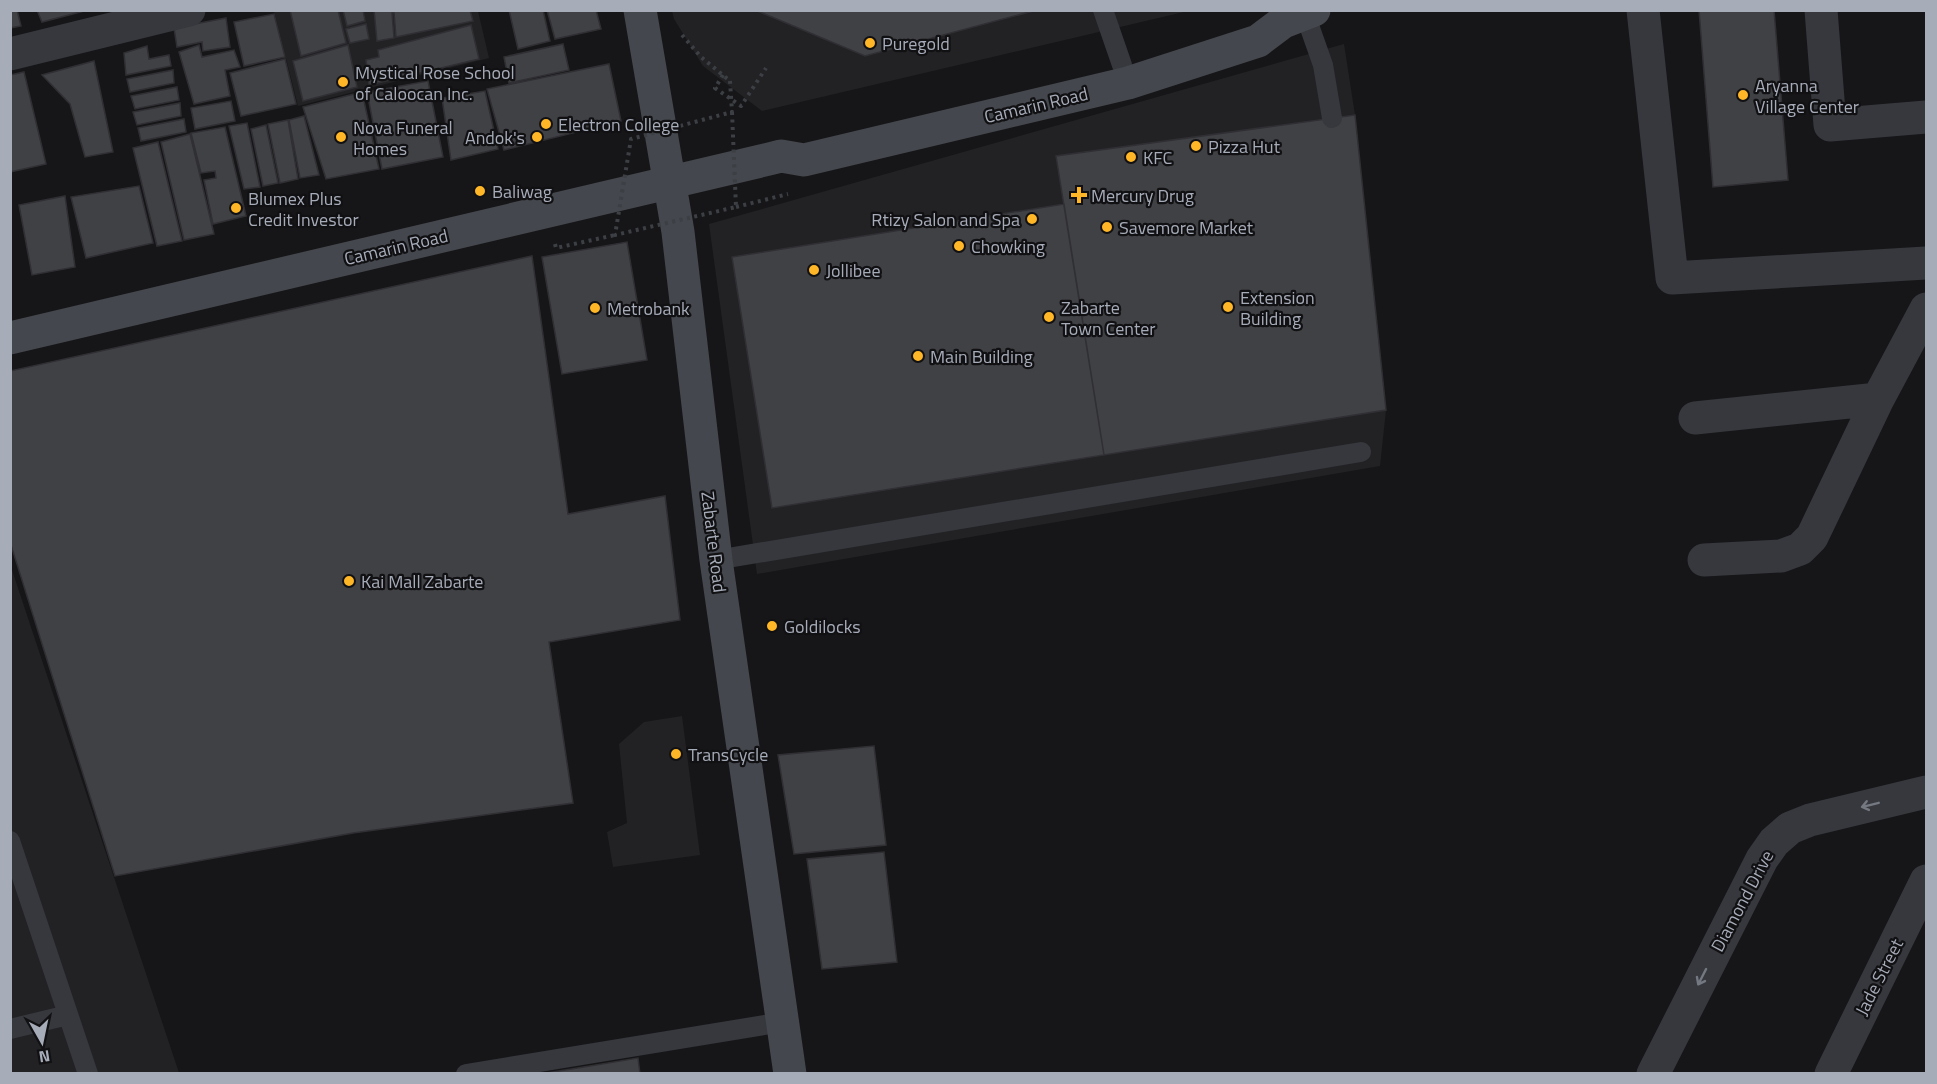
<svg xmlns="http://www.w3.org/2000/svg" width="1937" height="1084" font-family="'Titillium Web',sans-serif">
  <style>
    .built { fill: #222225 }
    .building { fill: #404145; stroke: #303034; stroke-width: 1.5 }
    .lines { fill: none; stroke-linecap: round; stroke-linejoin: round }
    .path { stroke: #3c3f44; stroke-width: 4; stroke-dasharray: 3 4.5; stroke-linecap: butt }
    .lane { stroke: #36383d; stroke-width: 20 }
    .street { stroke: #36383d; stroke-width: 33 }
    .secondary { stroke: #44474d; stroke-width: 33 }
    .path-bridge { stroke: #3c3f44; stroke-width: 4; stroke-dasharray: 3 4.5; stroke-linecap: butt }
    .oneway { stroke: #747881 }
    .poi-dot { fill: #ffb627; stroke: #111113; stroke-width: 2 }
    .labels { text-anchor: middle; dominant-baseline: central; stroke-width: 4.5; stroke-linejoin: round; paint-order: stroke }
    .poi-label { font-size: 18px; fill: #a7acb9; stroke: #111113; text-anchor: start }
    .street-label { font-size: 18px; fill: #a7acb9; stroke: #111113 }
  </style>
  <rect width="100%" height="100%" fill="#161618"/>
  <path class="built" d="M274,11h204l11,47 -191,48z
    M672,11h516l-426,100 -59,-45 -29,-47z
    M1344,44l11,71 31,295 -6,56 -623,108 -48,-350z
    M11,567l168,506h-168z
    M682,716l18,139 -87,12 -6,-35 20,-9 -8,-79 25,-22z"/>
  <path class="building" d="M10,10h7l4,16 -11,2z
    M37,10h51l-46,12z
    M290,10h48l8,33 -45,13z
    M343,10h20l2,11 -18,5z
    M374,10h96l3,11 -77,16 -2,-24h-2l2,25 -17,3z
    M509,10h34l7,31 -32,8z
    M547,10h49l5,19 -46,10z
    M755,10h282l-172,46z
    M1699,10h75l14,170 -75,7z
    M274,14l11,43 -41,9 -10,-44z
    M226,18l4,29 -27,4 -1,-9 -25,5 -3,-19z
    M366,24l3,15 -19,4 -4,-14z
    M471,25l8,34 -110,26 -3,-25 13,-3 -1,-7z
    M563,44l6,26 -60,13 -5,-26z
    M199,45l3,12 32,-7 6,17 -15,3 5,26 -36,8 -15,-52z
    M348,45l9,42 -54,14 -10,-40z
    M147,46l2,13 20,-4 2,11 -45,9 -2,-22z
    M285,59l11,45 -55,12 -11,-43z
    M94,61l19,91 -28,5 -15,-53 -28,-29z
    M609,64l12,57 -117,29 -17,-61z
    M173,70l1,13 -44,9 -3,-13z
    M24,72l22,92 -36,8v-97z
    M428,81l15,76 -61,12 -15,-77z
    M177,87l2,13 -44,9 -4,-13z
    M485,91l13,58 -47,11 -9,-62z
    M362,92l17,77 -53,10 -23,-72z
    M231,101l4,20 -40,8 -4,-21z
    M180,103l1,13 -44,9 -4,-13z
    M1355,115l31,295 -282,45 -48,-299z
    M304,116l15,59 -19,3 -11,-58z
    M184,119l2,13 -45,9 -3,-13z
    M288,120l10,59 -18,4 -12,-59z
    M247,123l13,64 -16,2 -15,-63z
    M266,125l12,58 -15,3 -12,-57z
    M225,127l21,89 -33,8 -9,-44 12,-2 -1,-7 -14,2 -10,-40z
    M190,134l24,100 -30,6 -23,-98z
    M158,142l24,99 -25,5 -24,-98z
    M139,186l14,57 -67,15 -15,-61z
    M65,196l10,71 -43,8 -13,-70z
    M1064,204l40,251 -332,53 -40,-251z
    M627,242l20,118 -85,14 -20,-117z
    M532,256l36,258 97,-18 15,124 -131,22 24,161 -220,30 -238,43 -105,-334v-171z
    M874,746l12,99 -92,9 -16,-99z
    M884,852l13,110 -75,7 -15,-110z
    M638,1058l2,16h-99z"/>
  <g class="lines">
    <path class="path" d="M682,35l19,22 29,24
      M723,75l-8,13 26,18 25,-38
      M736,207l52,-13
      M555,244l1,4 59,-13"/>
    <path class="lane" d="M1103,10l19,55
      M1305,14l18,51 9,53
      M716,560l645,-108
      M10,841l78,233
      M10,1029l58,-14
      M466,1074l317,-52"/>
    <path class="street" d="M1643,10l29,268 254,-15
      M1821,10l9,115 96,-8
      M10,54l179,-44
      M1695,418l183,-19
      M1704,560l77,-4 19,-7 12,-12 66,-138 48,-90
      M1653,1074l109,-215 12,-17 16,-14 20,-8 116,-28
      M1831,1074l95,-193"/>
    <path class="secondary" d="M640,10l38,222 38,328 74,514
      M10,338l759,-179 12,-3 23,4 324,-77 130,-42 25,-19 31,-12"/>
    <path class="path-bridge" d="M730,81l2,31
      M732,112l4,95 -121,28 16,-96z"/>
  </g>
  <defs><path id="oneway-shaft" d="M-6 0H5M1.5-3L5.5 0L1.5 3" fill="none" stroke-width="1.6" stroke-linecap="round" stroke-linejoin="round" transform="scale(1.5)"/></defs>
  <g class="oneway">
    <use href="#oneway-shaft" transform="translate(1870 805) rotate(166)"/>
    <use href="#oneway-shaft" transform="translate(1702 977) rotate(117)"/>
  </g>
  <g class="poi-dot">
    <circle cx="870" cy="43" r="6"/>
    <circle cx="343" cy="82" r="6"/>
    <circle cx="1743" cy="95" r="6"/>
    <circle cx="546" cy="124" r="6"/>
    <circle cx="341" cy="137" r="6"/>
    <circle cx="537" cy="137" r="6"/>
    <circle cx="1196" cy="146" r="6"/>
    <circle cx="1131" cy="157" r="6"/>
    <circle cx="480" cy="191" r="6"/>
    <path d="M1076 186h6v6h6v6h-6v6h-6v-6h-6v-6h6z"/>
    <circle cx="236" cy="208" r="6"/>
    <circle cx="1032" cy="219" r="6"/>
    <circle cx="1107" cy="227" r="6"/>
    <circle cx="959" cy="246" r="6"/>
    <circle cx="814" cy="270" r="6"/>
    <circle cx="1228" cy="307" r="6"/>
    <circle cx="595" cy="308" r="6"/>
    <circle cx="1049" cy="317" r="6"/>
    <circle cx="918" cy="356" r="6"/>
    <circle cx="349" cy="581" r="6"/>
    <circle cx="772" cy="626" r="6"/>
    <circle cx="676" cy="754" r="6"/>
  </g>
  <g class="labels">
    <g class="poi-label">
      <text x="882" y="43">Puregold</text>
      <text x="355" y="72">Mystical Rose School<tspan x="355" dy="21">of Caloocan Inc.</tspan></text>
      <text x="1755" y="85">Aryanna<tspan x="1755" dy="21">Village Center</tspan></text>
      <text x="558" y="124">Electron College</text>
      <text x="353" y="127">Nova Funeral<tspan x="353" dy="21">Homes</tspan></text>
      <text x="525" y="137" text-anchor="end">Andok's</text>
      <text x="1208" y="146">Pizza Hut</text>
      <text x="1143" y="157">KFC</text>
      <text x="492" y="191">Baliwag</text>
      <text x="1091" y="195">Mercury Drug</text>
      <text x="248" y="198">Blumex Plus<tspan x="248" dy="21">Credit Investor</tspan></text>
      <text x="1020" y="219" text-anchor="end">Rtizy Salon and Spa</text>
      <text x="1119" y="227">Savemore Market</text>
      <text x="971" y="246">Chowking</text>
      <text x="826" y="270">Jollibee</text>
      <text x="1240" y="297">Extension<tspan x="1240" dy="21">Building</tspan></text>
      <text x="1061" y="307">Zabarte<tspan x="1061" dy="21">Town Center</tspan></text>
      <text x="607" y="308">Metrobank</text>
      <text x="930" y="356">Main Building</text>
      <text x="361" y="581">Kai Mall Zabarte</text>
      <text x="784" y="626">Goldilocks</text>
      <text x="688" y="754">TransCycle</text>
    </g>
    <g class="street-label">
      <text transform="translate(1036 105) rotate(-13)">Camarin Road</text>
      <text transform="translate(396 247) rotate(-13)">Camarin Road</text>
      <text transform="translate(714 542) rotate(83)">Zabarte Road</text>
      <text transform="translate(1742 901) rotate(-62)">Diamond Drive</text>
      <text transform="translate(1879 977) rotate(-63)">Jade Street</text>
    </g>
  </g>
  <rect width="1937" height="1084" fill="none" stroke="#a7acb9" stroke-width="24"/>
  <g transform="translate(42 1042) rotate(171)" stroke="#111113" stroke-width="4.5" paint-order="stroke">
  <path d="M0-4.5L10 22L0 15L-10 22Z" fill="#a7acb9"/>
  <text y="-9" font-size="16" font-weight="bold" text-anchor="middle" fill="#a7acb9">N</text>
  </g>
</svg>
